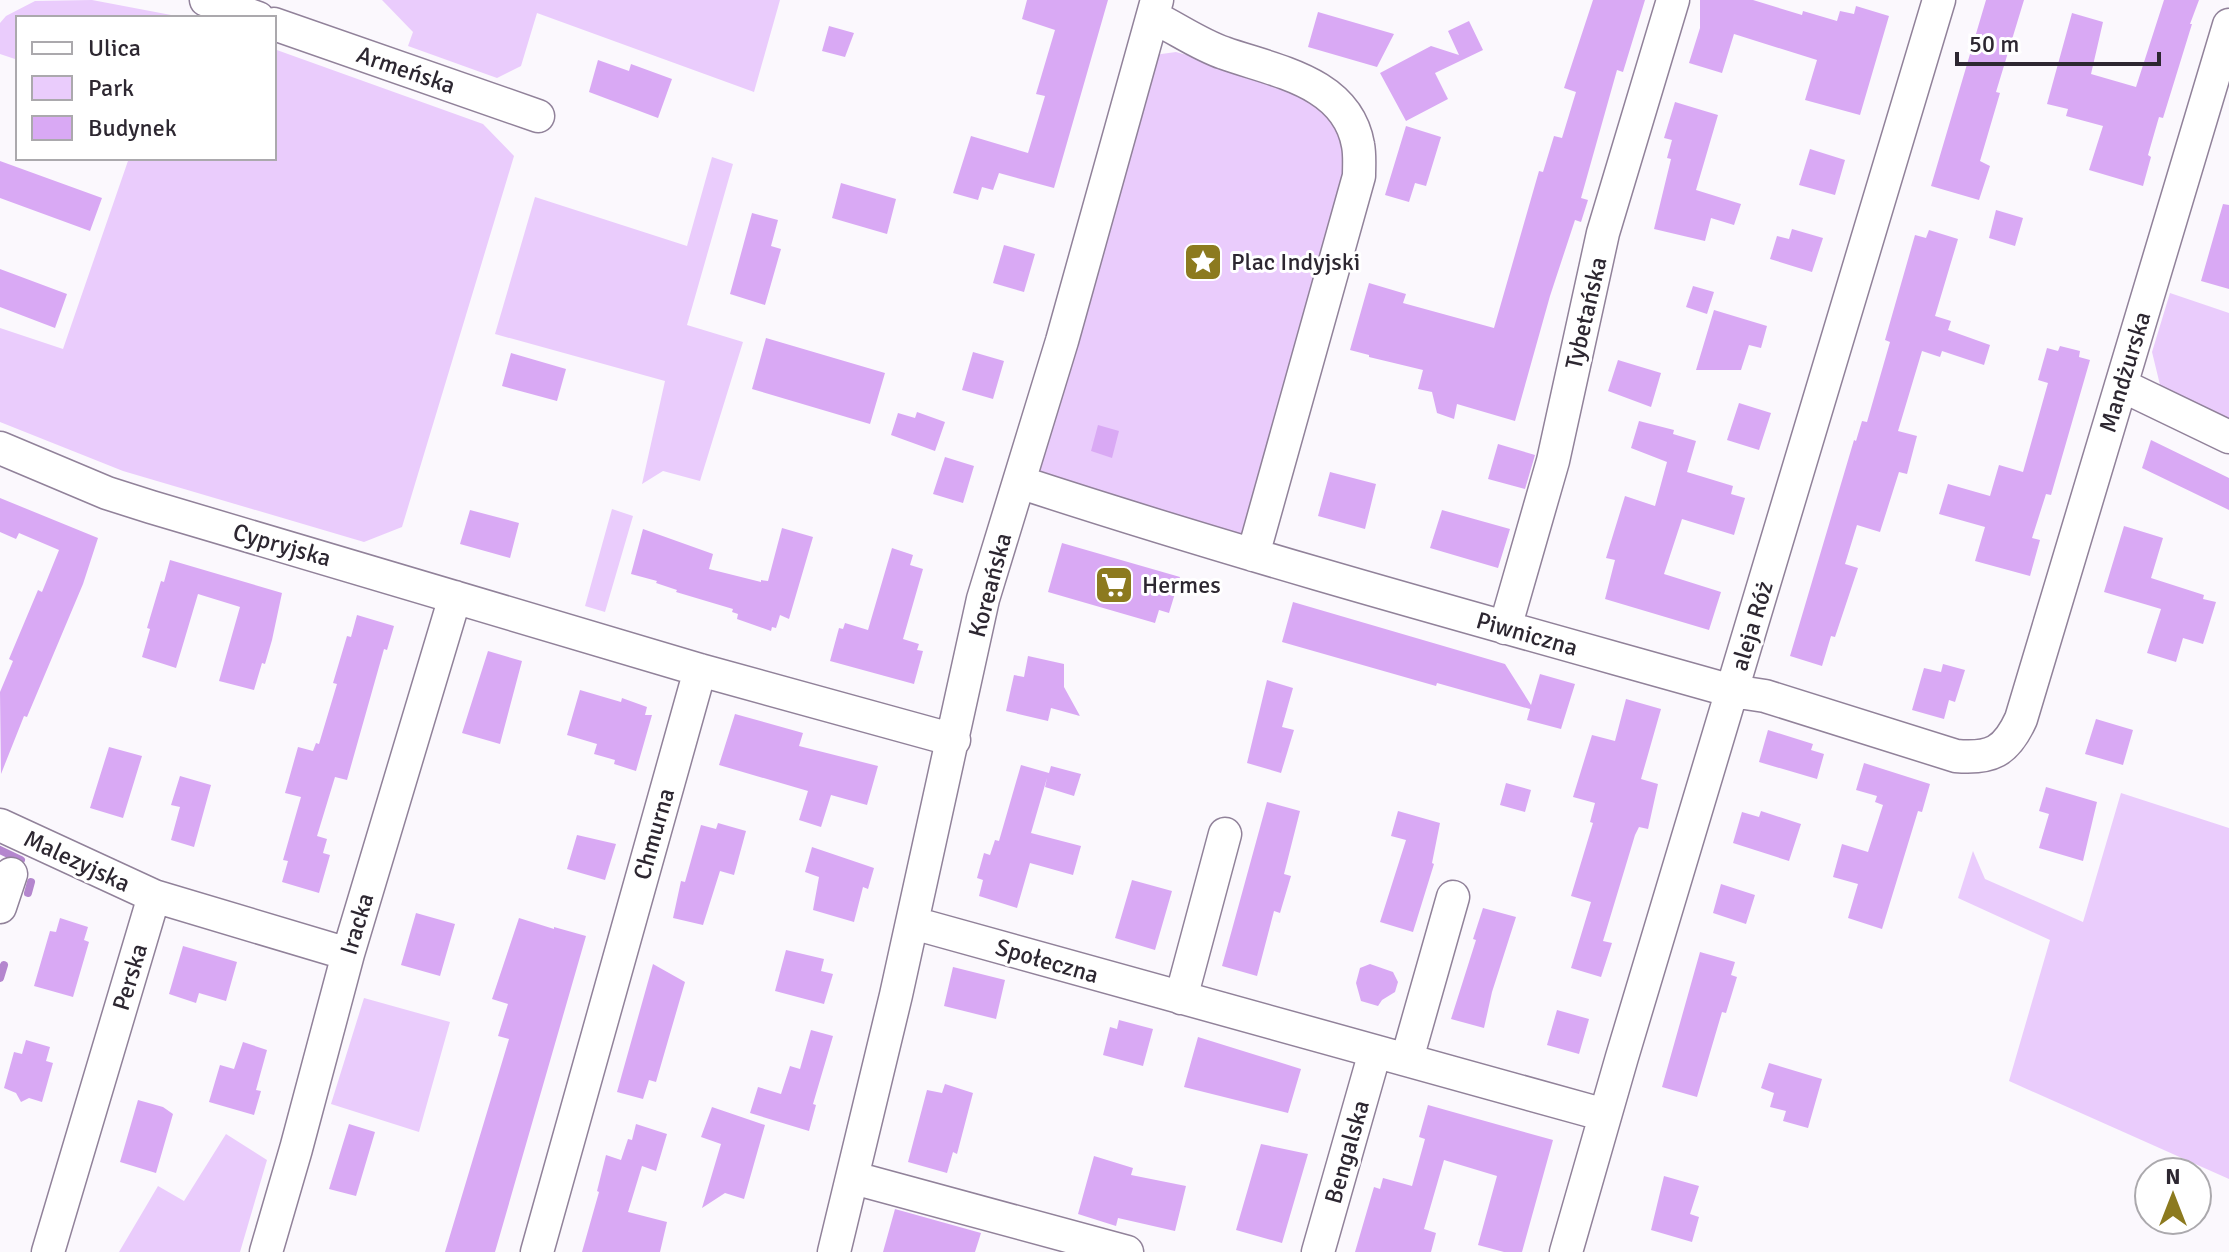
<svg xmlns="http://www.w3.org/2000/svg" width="2229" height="1252" font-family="Signika,sans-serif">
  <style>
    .green { fill: #eaccfc }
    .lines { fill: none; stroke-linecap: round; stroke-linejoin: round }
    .stream { stroke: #b486ce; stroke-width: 8 }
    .building { fill: #d9a9f4 }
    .minor-casing { stroke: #91829a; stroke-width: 35 }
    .minor { stroke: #fff; stroke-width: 32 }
    .labels { text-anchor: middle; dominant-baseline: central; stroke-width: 6; stroke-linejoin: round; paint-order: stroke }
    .street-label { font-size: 24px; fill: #2d2731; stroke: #fff }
    .poi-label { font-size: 24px; fill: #2d2731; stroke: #fff; text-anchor: start }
  </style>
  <rect width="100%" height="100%" fill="#fbf8fd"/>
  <path class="green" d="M92,0l95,18h-169v42l-18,-6v-31l6,-7 29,-15z
    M382,0h398l-26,92 -217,-79 -16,53 -24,12 -89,-32 5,-14z
    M274,49l209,75 31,32 -112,371 -38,15 -241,-71 -123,-49v-94l63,21 66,-191h145z
    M1176,52l58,16 77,25 22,24 15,34 -2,32 -96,340 -12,14 -193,-57 -9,-15 118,-410z
    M712,157l21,7 -46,161 56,17 -43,139 -37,-10 -21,13 23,-103 -170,-47 40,-137 152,49z
    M2170,293l59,20v107l-68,-31 -9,-37z
    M612,509l21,7 -28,96 -20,-6z
    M2121,793l108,35v351l-220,-98 41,-141 -92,-42 15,-47 12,28 98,43z
    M364,998l86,24 -31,110 -88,-28z
    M226,1134l41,26 -27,92h-121l39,-66 26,15z"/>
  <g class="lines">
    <path class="stream" d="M0,850l21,10
      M28,893l3,-11
      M0,978l4,-13"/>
  </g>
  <path class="building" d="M1027,0h81l-54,188 -55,-15 -6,17 -11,-3 -4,13 -25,-7 18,-57 57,17 17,-57 -9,-2 19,-64 -33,-11z
    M1593,0h52l-22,72 -6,-2 -36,128 7,2 -7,22 -6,-2 -25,76 -35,125 -58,-17 -3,15 -17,-6 -5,-21 -14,-3 5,-19 -54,-13v-2l-19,-5 19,-67 37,11 -3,9 91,25 45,-157 4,1 11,-36 8,2 14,-46 -12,-4z
    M1700,0h53l49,15 1,-4 34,10 3,-10 14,3 2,-8 33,10 -29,99 -55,-15 12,-40 -83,-26 -12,39 -33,-10 11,-35z
    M1986,0h38l-28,92 4,1 -20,68 10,5 -11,34 -48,-14z
    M2164,0h35l-9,24h2l-29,94 -4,-1 -11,38 3,2 -8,29 -54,-16 14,-44 -37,-10 2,-7 -21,-5 25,-91 31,9 -12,52 45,13z
    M1318,12l76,22 -17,33 -69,-20z
    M1469,21l14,29 -48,23 13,26 -42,22 -26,-48 51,-27 28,9 -11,-24z
    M829,26l25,7 -9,24 -23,-6z
    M598,60l31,11 2,-7 41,15 -14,39 -69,-26z
    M1675,102l43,13 -22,75 45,14 -7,21 -23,-7 -6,23 -51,-12 17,-70 -4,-1 5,-18 -8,-2z
    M1406,126l35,11 -15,49 -11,-3 -6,19 -24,-7z
    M1810,149l35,11 -10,35 -36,-10z
    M0,161l102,37 -12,33 -90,-33z
    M841,183l55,16 -9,35 -55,-16z
    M2223,204l6,1v84l-28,-8z
    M1996,210l27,8 -8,28 -26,-8z
    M752,213l26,7 -7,26 10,3 -16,56 -35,-11z
    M1792,229l31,9 -11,34 -42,-13 7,-23 12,3z
    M1929,230l29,9 -23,77 16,5 -3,9 42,15 -6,20 -42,-14 -2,6 -18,-6 -24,80 19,5 -10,38 -8,-2 -19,60 -23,-7 -12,39 13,4 -23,69 -4,-1 -9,30 -32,-10 64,-216 2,1 6,-20 5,1 23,-80 -5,-2 30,-105 11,3z
    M1004,245l31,9 -11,38 -31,-9z
    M0,269l67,25 -12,34 -55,-21z
    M1693,286l21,6 -7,22 -21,-7z
    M1714,310l53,16 -6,22 -12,-3 -8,25h-45z
    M766,338l119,35 -15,51 -118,-35z
    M2060,346l20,5 -1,6 11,3 -39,135 -5,-1 -14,44 8,2 -10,36 -55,-15 10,-34 -46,-13 9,-30 42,12 9,-31 24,7 25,-89 -10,-3 9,-32 11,3z
    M973,352l31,9 -11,38 -31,-9z
    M511,353l55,16 -9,32 -55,-15z
    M1618,360l43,13 -10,34 -43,-16z
    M1739,403l32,10 -12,37 -32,-10z
    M917,412l28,10 -10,29 -44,-16 7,-22 17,5z
    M1639,421l35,9 -1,4 23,7 -9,31 46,14 -2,8 14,4 -11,37 -52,-16 -18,55 57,18 -12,38 -104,-31 10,-39 -9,-2 19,-62 30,10 12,-44 -36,-14z
    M1098,425l21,6 -7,27 -21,-7z
    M2151,440l78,38v32l-87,-42z
    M1498,444l37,11 -10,34 -37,-10z
    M945,457l29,9 -11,37 -30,-9z
    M1330,472l46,12 -11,45 -47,-13z
    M0,498l98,40 -15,46 -56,133 -3,-1 -23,58 -1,-82 13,-31 -4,-2 29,-69 4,2 17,-42 -40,-17 -3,6 -16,-7z
    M470,510l49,13 -9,35 -50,-14z
    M1442,510l68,19 -12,39 -68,-20z
    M2124,526l39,12 -12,40 53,17 -1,4 13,3 -13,42 -20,-6 -7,24 -29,-9 14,-44 -57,-17z
    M782,528l31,9 -24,82 -9,-4 -4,13 -4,-1 -1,4 -34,-12 1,-5 -6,-2 1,-3 -57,-17 1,-2 -21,-7 1,-2 -26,-7 12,-45 70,25 -4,15 52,13v-2l7,1z
    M1062,543l118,34 -11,36 -10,-3 -4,13 -107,-31z
    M892,548l21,7 -3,10 13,4 -20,70 16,5 -2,6 6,1 -9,33 -84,-23 9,-33 4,1 2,-6 23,7z
    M170,560l112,33 -10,47 -7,24 -3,-1 -8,27 -35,-9 21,-74 -3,-1 -39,-12 -22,74 -34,-11 8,-28 -3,-1 14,-47 3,1z
    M1293,602l212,62 26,41 9,-31 35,10 -14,45 -34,-9 3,-11 -93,-26 -1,3 -154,-44z
    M357,615l37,11 -7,24 -3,-1 -37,131 -12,-3 -18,59 10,3 -4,14 7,2 -11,38 -37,-11 6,-21 -5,-1 18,-63 -16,-4 13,-46 15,4 3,-8 3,1 18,-60 -4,-1 14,-47 4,1z
    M488,651l34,10 -22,83 -38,-11z
    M1028,656l36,8v23l16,29 -29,-8 -3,13 -42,-10 8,-36 10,2z
    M1943,664l22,6 -10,32 -6,-2 -5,19 -32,-9 12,-42 17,4z
    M1267,680l26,8 -11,39 12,3 -13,43 -34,-10z
    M580,690l41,12 1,-4 25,9 -2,8h7l-16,56 -22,-7 1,-4 -21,-6 3,-10 -30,-9z
    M1626,699l35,10 -20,70 17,5 -10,45 -9,-2 -4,8 -32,106 9,2 -11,34 -30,-9 20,-66 -20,-6 22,-73 -3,-1 5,-19 -22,-6 19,-62 23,6z
    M735,714l68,19 -4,13 79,20 -11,39 -36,-10 -10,32 -22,-7 9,-29 -89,-26z
    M2096,719l37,11 -10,35 -38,-11z
    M1768,730l45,14 -2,6 13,4 -7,25 -58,-17z
    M109,747l33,9 -19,62 -33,-10z
    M1864,763l66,21 -8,28 -4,-1 -36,118 -34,-11 10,-34 -25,-7 9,-33 26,8 15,-47 -8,-3 2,-6 -21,-6z
    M1021,765l28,8 2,-7 30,8 -7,22 -29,-9 2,-9 -16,55 50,13 -8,29 -43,-12 -13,45 -38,-12 4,-16 -6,-2 7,-25 6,2 5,-15 4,1z
    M180,776l31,9 -17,62 -23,-7 9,-33 -9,-2z
    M1506,783l25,7 -6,22 -25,-7z
    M2046,787l51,15 -14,59 -44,-13 10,-34 -10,-3z
    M1267,802l33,9 -16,63 7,2 -11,37 -6,-2 -17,65 -35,-10z
    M1398,811l42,12 -8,40 2,1 -21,68 -33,-10 26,-82 -15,-4z
    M1761,811l40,13 -12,37 -56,-18 9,-31 17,5z
    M718,823l28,8 -12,44 -14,-4 -17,54 -30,-7 8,-37 4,1 16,-57 15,4z
    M577,835l39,9 -11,36 -38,-11z
    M812,847l62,21 -6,21 -5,-2 -9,35 -41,-12 6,-33 -14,-5z
    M1132,880l40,11 -17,59 -40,-12z
    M1721,884l34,11 -9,29 -33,-11z
    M1483,908l33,9 -24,75 -8,36 -33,-9 25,-79 -3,-1z
    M416,913l39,11 -15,52 -39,-11z
    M60,918l28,9 -4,13 5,2 -16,55 -39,-11 16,-55 6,1z
    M519,918l35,11v-2l32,9 -91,316h-50l64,-213 -11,-3 10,-32 -16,-5z
    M183,946l54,16 -11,39 -27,-8 -3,10 -27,-9z
    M786,950l38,9 -3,12 12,3 -9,30 -49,-13z
    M1700,952l35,10 -4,13 6,2 -11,36 -4,-1 -25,85 -35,-10z
    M653,964l32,18 -29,100 -7,-2 -6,19 -26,-7z
    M1370,964l23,8 5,10 -3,10 -13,8 -4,6 -17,-5 -5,-18 4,-15z
    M953,967l52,13 -9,39 -52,-13z
    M1557,1010l32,9 -10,35 -32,-9z
    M1119,1020l34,9 -10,37 -40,-11 7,-28 7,2z
    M811,1030l22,6 -20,68 3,1 -7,26 -59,-18 8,-26 23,7 9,-28 10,3z
    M1198,1037l103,32 -13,44 -104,-26z
    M26,1040l24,7 -4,14 7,2 -11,39 -13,-4 -8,4 -5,-9 -12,-5 10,-36 8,2z
    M243,1042l24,8 -11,40 5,1 -7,24 -45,-13 11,-37 14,4z
    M1769,1063l53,16 -14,49 -25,-7 3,-10 -16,-4 4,-14 -13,-5z
    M945,1084l28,9 -16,61 -4,-2 -6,21 -39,-11 19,-72 15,3z
    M138,1100l25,7 10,7 -17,59 -36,-11z
    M1428,1105l125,35 -31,112h-18l-26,-7 19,-69 -53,-16 -20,69 12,4 -5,19h-76l19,-65 6,2 3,-11 29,8 13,-47 -6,-2z
    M712,1107l53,18 -21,74 -19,-6 -23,15 19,-64 -20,-7z
    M349,1124l26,8 -19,64 -27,-7z
    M636,1124l31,10 -11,37 -14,-5 -14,46 39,10 -7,30h-78l17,-60 -2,-1 9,-36 15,5 7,-21 4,1z
    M1261,1144l47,10 -26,89 -46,-13z
    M1094,1156l39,12 -2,7 55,11 -11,45 -57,-13 -2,8 -38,-12z
    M1664,1176l35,10 -9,28 9,3 -7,25 -41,-12z
    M895,1209l86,24 -6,19h-92z"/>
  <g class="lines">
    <g class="minor-casing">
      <path id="minor" d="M206,0l52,18
        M1153,17c23,11 47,28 71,36 50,18 123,28 134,92 2,10 1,21 1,31l-106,379
        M274,24l264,92
        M2121,385l108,52
        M0,448l107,45 44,14 549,163 254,70
        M1019,482c235,77 475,142 713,209l33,5 191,60c35,3 50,-4 65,-37l208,-694
        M1505,628l48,-167 50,-228 70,-233
        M0,825l154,71
        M0,907l11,-33
        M913,923l692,192
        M1181,998l44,-164
        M1407,1059l46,-162
        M854,1178l273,74
        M48,1252l106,-356 194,58
        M266,1252l30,-103 52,-195 107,-357
        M537,1252l163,-582
        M834,1252l62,-257 87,-396 79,-258 95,-341
        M1318,1252l57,-200
        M1566,1252l56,-195 317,-1057"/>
    </g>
    <use href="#minor" class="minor"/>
  </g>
  <defs>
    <g id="sight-square" transform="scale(2)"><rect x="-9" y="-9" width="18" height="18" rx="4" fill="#8c7a1f" stroke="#fff"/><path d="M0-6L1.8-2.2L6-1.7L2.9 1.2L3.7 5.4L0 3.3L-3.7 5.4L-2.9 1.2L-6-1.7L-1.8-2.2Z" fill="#fff"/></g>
    <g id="supermarket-square" transform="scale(2)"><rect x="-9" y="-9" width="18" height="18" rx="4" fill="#8c7a1f" stroke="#fff"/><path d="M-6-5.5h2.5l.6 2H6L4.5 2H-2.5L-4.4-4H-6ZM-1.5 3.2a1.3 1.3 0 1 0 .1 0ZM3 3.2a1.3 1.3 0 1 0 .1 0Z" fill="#fff"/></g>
  </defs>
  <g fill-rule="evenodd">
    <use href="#sight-square" x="1203" y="262"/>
    <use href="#supermarket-square" x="1114" y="585"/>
  </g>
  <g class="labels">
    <g class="street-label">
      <text transform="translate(406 70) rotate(19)">Armeńska</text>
      <text transform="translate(1586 313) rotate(-77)">Tybetańska</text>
      <text transform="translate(2125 372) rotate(-73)">Mandżurska</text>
      <text transform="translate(282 545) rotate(16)">Cypryjska</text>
      <text transform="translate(990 585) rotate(-75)">Koreańska</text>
      <text transform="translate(1752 626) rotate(-73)">aleja Róż</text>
      <text transform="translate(1527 634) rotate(16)">Piwniczna</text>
      <text transform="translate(654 834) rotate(-74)">Chmurna</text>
      <text transform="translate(77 861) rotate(25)">Malezyjska</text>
      <text transform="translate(357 924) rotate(-73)">Iracka</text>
      <text transform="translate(1047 961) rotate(16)">Społeczna</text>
      <text transform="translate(130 977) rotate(-73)">Perska</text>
      <text transform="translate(1347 1152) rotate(-74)">Bengalska</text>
    </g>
    <g class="poi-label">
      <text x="1231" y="262">Plac Indyjski</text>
      <text x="1142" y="585">Hermes</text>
    </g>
  </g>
  <rect x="16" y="16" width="260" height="144" fill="#ffffff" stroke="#aba9ad" stroke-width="2"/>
  <rect x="32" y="42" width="40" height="12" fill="#ffffff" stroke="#aba9ad" stroke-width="2"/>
  <text x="88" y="56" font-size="24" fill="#2d2731">Ulica</text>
  <rect x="32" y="76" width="40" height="24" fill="#eaccfc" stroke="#aba9ad" stroke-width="2"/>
  <text x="88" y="96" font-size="24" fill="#2d2731">Park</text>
  <rect x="32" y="116" width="40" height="24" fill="#d9a9f4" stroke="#aba9ad" stroke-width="2"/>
  <text x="88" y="136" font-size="24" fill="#2d2731">Budynek</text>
  <g transform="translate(2173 1196)"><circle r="38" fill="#ffffff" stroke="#aba9ad" stroke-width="2"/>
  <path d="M0-6L14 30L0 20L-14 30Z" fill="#8c7a1f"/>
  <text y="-12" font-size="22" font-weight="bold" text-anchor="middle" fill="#2d2731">N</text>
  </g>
  <path d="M1957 52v12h202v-12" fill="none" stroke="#2d2731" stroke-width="4"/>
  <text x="1969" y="52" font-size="24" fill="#2d2731" stroke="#ffffff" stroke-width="6" paint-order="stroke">50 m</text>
</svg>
